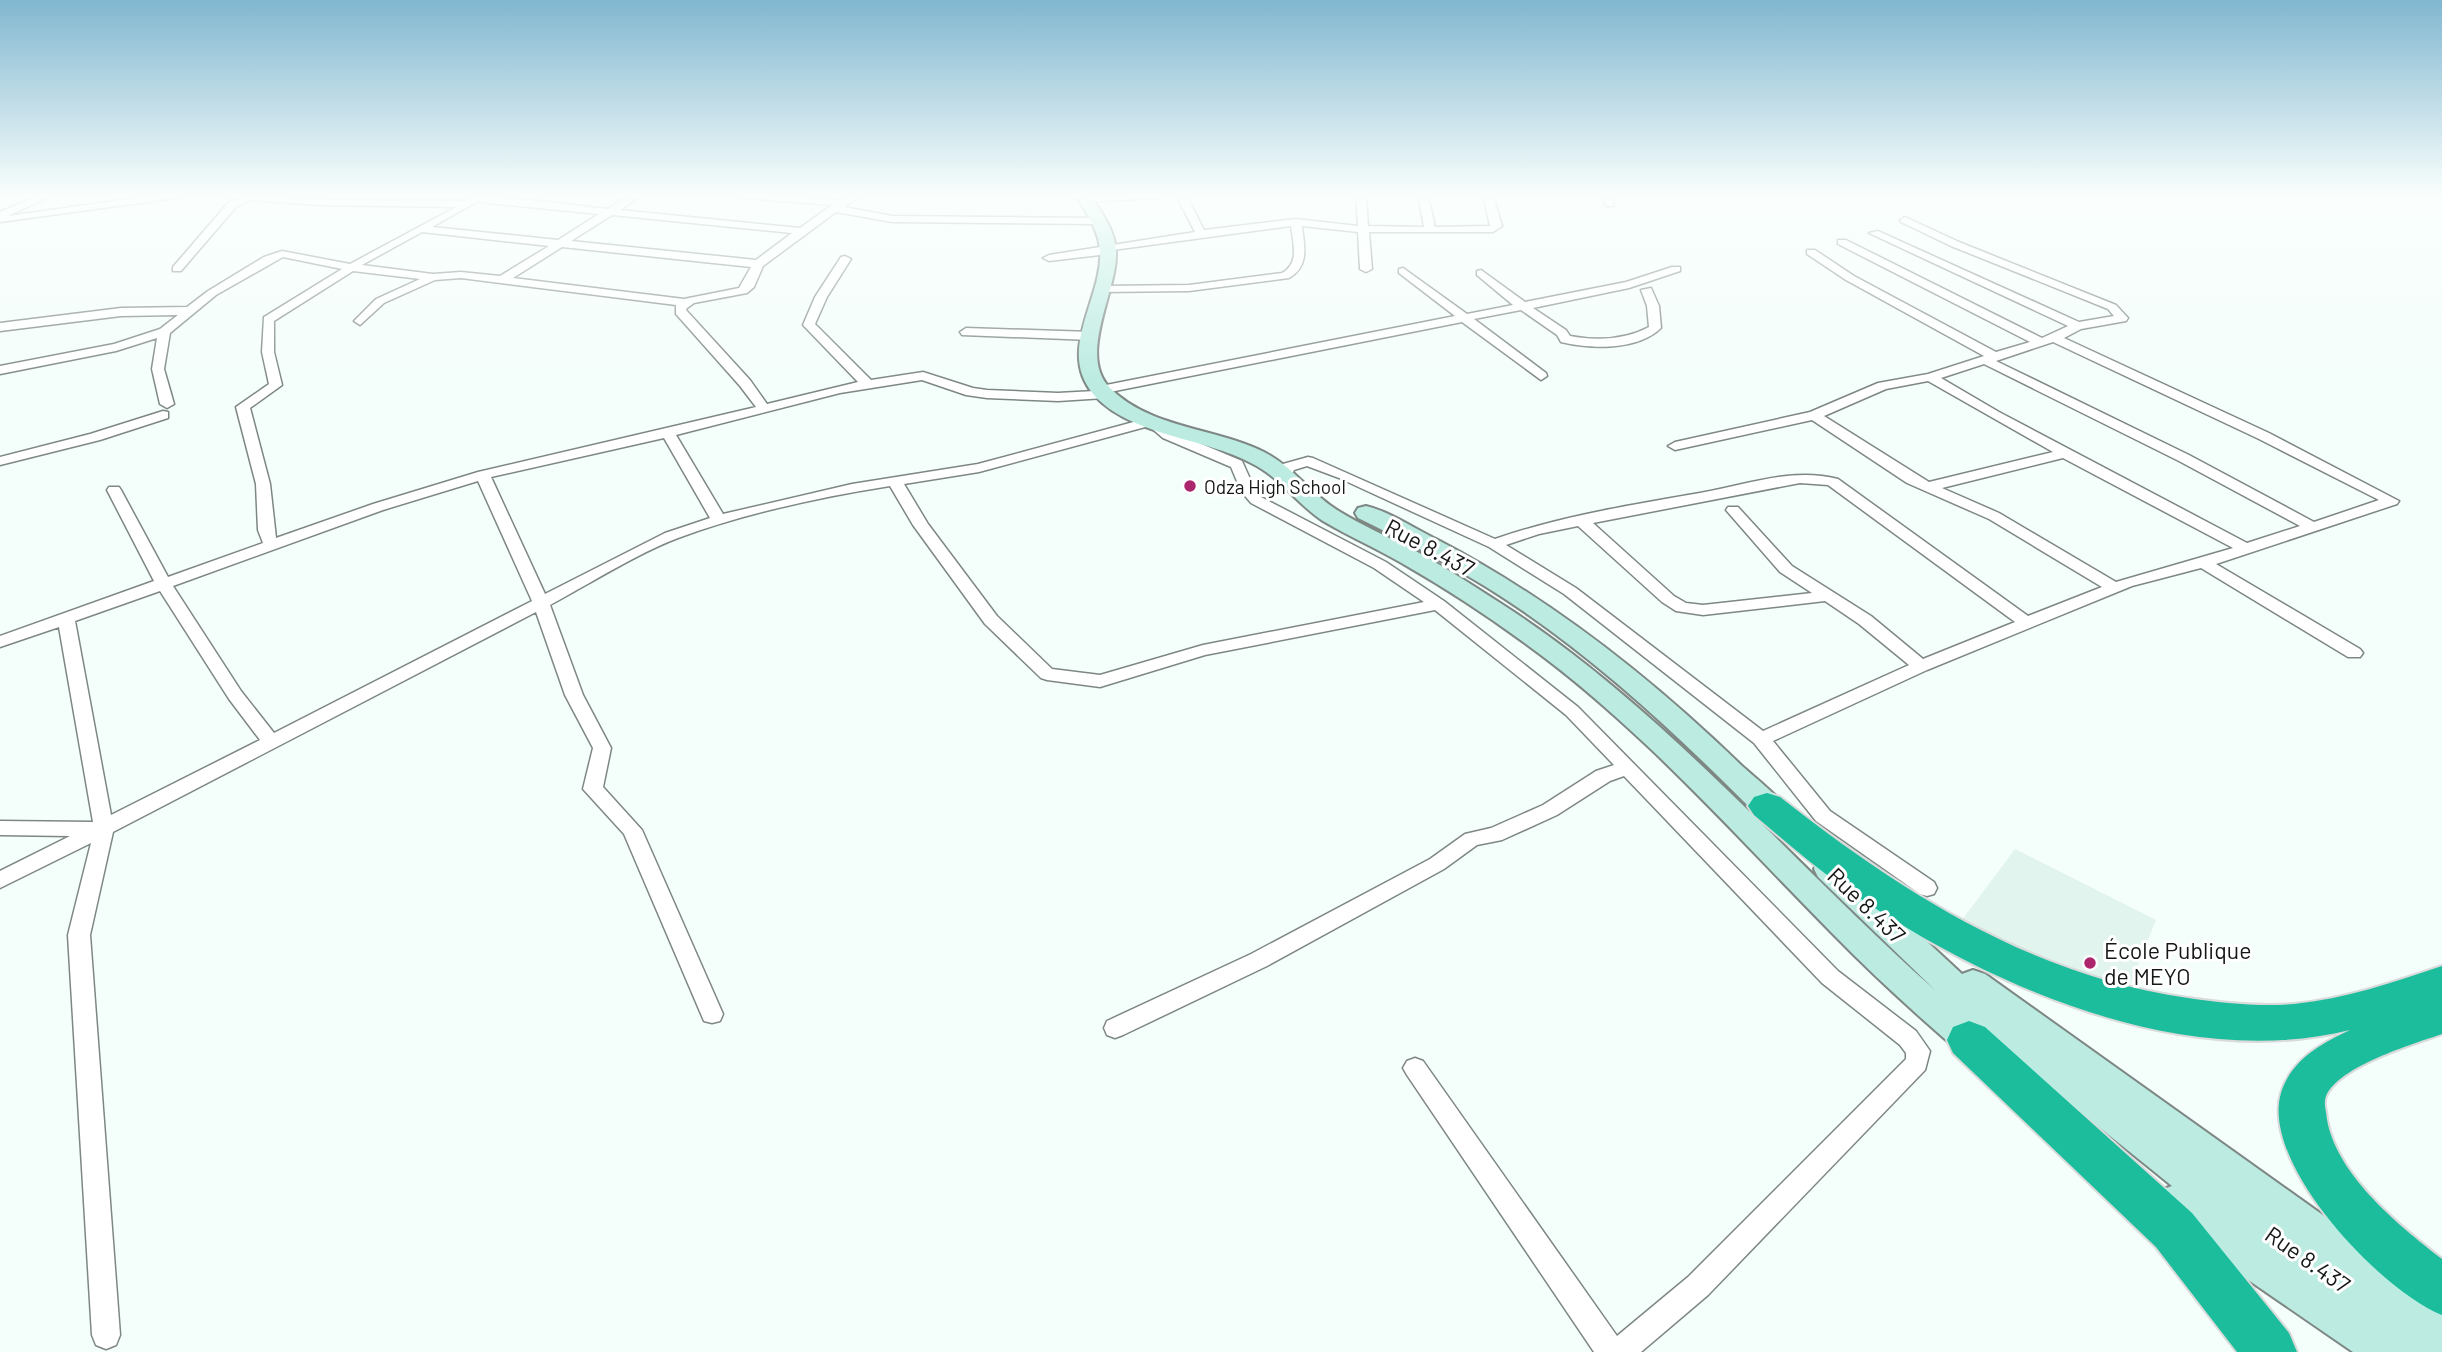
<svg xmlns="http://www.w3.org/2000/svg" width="2442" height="1352" font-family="Barlow,sans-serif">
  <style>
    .built { fill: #e2f4ee }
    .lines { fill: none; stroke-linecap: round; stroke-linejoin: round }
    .minor-casing { stroke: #7e8784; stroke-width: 3 }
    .secondary-casing { stroke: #7e8784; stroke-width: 4 }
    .motorway-casing { stroke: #d9dada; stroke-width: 4 }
    .minor { fill: #fff; fill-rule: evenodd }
    .secondary { fill: #bbebe1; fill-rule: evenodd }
    .motorway { fill: #1bbd9c; fill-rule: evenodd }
    .poi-dot { fill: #ac266d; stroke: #fff; stroke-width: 2.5 }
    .labels { text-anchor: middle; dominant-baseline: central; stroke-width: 6; stroke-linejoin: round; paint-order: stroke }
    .poi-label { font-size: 19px; fill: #141716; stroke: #fff; text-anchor: start }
    .near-street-label { font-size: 23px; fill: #141716; stroke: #fff }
    .near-poi-label { font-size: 23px; fill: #141716; stroke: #fff; text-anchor: start }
  </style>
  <rect width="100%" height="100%" fill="#f4fefb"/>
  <path class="built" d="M2015,849l141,71 -33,82 -164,-78z"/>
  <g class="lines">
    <g class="minor-casing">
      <path id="minor" d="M40,195h13l-45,21 149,-21h24l-5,3 -176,24v-10z
        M226,195l122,5 116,1 9,-6h11l124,14 23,-14h11l-22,15 180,18 32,-23 -89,-7 -5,-3h39l65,5 8,-5h12l-18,12 48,9 206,2 5,3 -5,3 -206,-2 -56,-10 -73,54 -9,21 -7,6 -53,10 -7,5 -1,2 64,70 17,24 91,-22 -55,-57 12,-28 26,-40 4,-1 6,3 -24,38 -12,27 56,56 52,-8 50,16 14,2 71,3 37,-2 6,-5 354,-70 -56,-43v-4l4,-1 64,46 46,-9 -36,-30v-4l4,-1 44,32 101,-20 46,-15h8v4l-51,17 -96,20 33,22 4,6c27,5 54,4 79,-9l-2,-21 -6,-16 10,-2 8,18 2,22c-24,23 -70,21 -100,14l-4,-7 -36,-25 -47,9 72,54 1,3 -6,4 -79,-58 -352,70v5l-5,1 -47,3 -71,-3 -21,-3 -44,-15 -82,13 -164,42 47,79 129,-30 126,-20 174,-47 21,15 69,29 13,29 6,7 125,65 58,39 134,106 260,264 78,60 14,20 -5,19 -217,225 -67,57h-47l-187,-277 -4,-7 4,-7 8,-3 8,3 194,275 71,-59 218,-218v-6l-6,-8 -78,-62 -198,-207 -14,5 -53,34 -55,25 -25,5 -33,24 -177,97 -144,69 -8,3 -8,-3 -3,-7 3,-7 144,-67 179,-95 35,-25 26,-6 52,-23 53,-34 18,-6 -48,-50 -131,-105 -230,45 -105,32 -53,-7 -6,-2 -56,-54 -72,-99 -23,-39c-70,11 -144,27 -212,52 -40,15 -89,46 -128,67l33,90 28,53 -8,39 39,43 81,184 -3,7 -8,2 -8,-2 -80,-187 -41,-45 10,-41 -28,-53 -29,-83 -423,220 -23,103 30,400 -4,10 -10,4 -10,-4 -4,-10 -24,-400 23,-92 -91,45v-17l70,-35 -70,-1v-14l93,1 -34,-195 -59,20v-11l154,-55 -47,-91 2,-3h10l2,3 47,87 95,-34 -5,-13 -2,-46 -20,-77 33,-23 -7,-32 2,-35 78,-48 -59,-12 -67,38 -46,38 -6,36 10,35 -7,4 -7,-4 -8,-35 5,-31 -41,13 -116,23v-8l114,-22 46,-15 18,-14 -57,1 -121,15v-8l121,-15 66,-1 21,-16 56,-34 18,-6 68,13 106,-57 -137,-2 -70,-5 -13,7 -55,64h-8v-4l55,-64 8,-4zM478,201l9,2 112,11 -41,26 -126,-13zM612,215l180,18 -36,27 -185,-19zM422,232l127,14 -49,30 -39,-4 -28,2 -71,-9zM562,247l189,20 -12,21 -55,11 -171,-21zM353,271l67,8 -44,20 -22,22 6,4 24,-22 51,-23 26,-2 215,27v9l64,72 16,21 -278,65 -105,32 -97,34 -6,-54 -20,-76 32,-23 -8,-33v-31zM1149,426l14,12 68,29 10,24 10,12 123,65 50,34 -221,43 -103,30 -48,-6 -55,-53 -69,-92 -24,-40 75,-12zM664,438l46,80 -45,15 -120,61 -54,-117zM478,481l54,120 -258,132 -33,-42 -68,-105 210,-76zM160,591l69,108 31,41 -149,75 -36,-194z
        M1109,195h52l-5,3 -70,4 -5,-3 5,-3z
        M1176,195h10l18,35 92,-11 62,7 -2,-31h10l2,31 56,1 -6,-32h10l7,32 55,-1 -7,-31h10l9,31 -9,6h-124l3,37 -6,3 -6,-3 -2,-37 -56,-6c2,20 8,40 -13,52l-100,13 -88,1 -6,-3 6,-3 88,-1 93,-12c18,-10 11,-30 9,-47l-178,24 -5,4 -59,7 -6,-3 6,-3 146,-23z
        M1602,195h10l2,11h-8z
        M1905,217l54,25 157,63 12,13 -2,3 -45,8 -17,9 205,95 130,68 -2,3 -181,60 144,85 3,4 -3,4h-12l-147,-89 -69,18 -205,84 -154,71 57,70 104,71 3,6 -3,6 -7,2 -7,-2 -104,-73 -62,-78 -190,-149 -75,-47 -150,-69 -32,-12 -13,4 -4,8 -5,1 -7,-4 5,-11 25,-7 5,1 182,81c66,-23 136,-34 205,-46 46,-8 92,-26 138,-14l190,137 74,-29 -113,-68 -82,-36 -95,-63 -137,30 -7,-4 7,-4 135,-30 68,-29 50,-9 56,-18 -138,-76 -39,-26v-4h8l39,26 142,76 34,-10 -192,-98v-4h8l196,98 26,-12 -199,-93 9,-2 201,91 35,-6 -6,-7 -157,-63 -50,-24 -1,-2zM2053,342l206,97 120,61 -65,22 -125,-67 -193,-94zM1984,364l195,97 121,65 -53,17 -248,-131 -58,-34zM1928,381l125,71 -124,30 -105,-66 62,-27zM2063,458l170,90 -117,34 -117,-69 -57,-25zM1800,483l28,2 187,137 -92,37 -52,-43 -79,-50 -54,-59h-10l-2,3 54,62 32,21 -109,12 -17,-2 -12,-7 -81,-73zM1578,526l84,76 14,9 27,4 122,-14 34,23 50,41 -146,66 -187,-143 -70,-43 33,-11z
        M966,328l125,4 6,4 -6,4 -129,-5 -2,-3z
        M163,411l5,1v6l-68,22 -100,25v-8l90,-23z"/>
    </g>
    <g class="secondary-casing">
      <path id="secondary" d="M1076,195h14c11,17 25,35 26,56 2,40 -39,104 -6,137 39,40 106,40 154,64 29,15 46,41 73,58 24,15 51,27 77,40 34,19 68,41 100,62 158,105 280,253 421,378l-117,-113 -4,-8 4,-8 11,-4 11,4 122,113 11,-4 12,4 349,249 108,70v59h-89l-160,-110 -32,-26 -5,-13 5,-13 11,-4 -177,-143 2,5 -5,11 -12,4 -12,-4c-48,-41 -93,-82 -137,-127 -99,-100 -193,-208 -309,-291 -37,-27 -77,-53 -117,-76 -27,-16 -55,-28 -82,-44 -26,-17 -43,-44 -72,-58 -46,-25 -122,-28 -157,-68 -39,-45 10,-97 6,-146 -2,-21 -15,-37 -24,-54z
        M1366,506c25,6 49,23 72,34 113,59 212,137 303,225 19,17 43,35 56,57l-5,8 -10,3 -10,-3c-84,-85 -170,-168 -270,-233 -46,-30 -95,-55 -144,-79l-3,-5 3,-5z"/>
    </g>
    <g class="motorway-casing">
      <path id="motorway" d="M1767,793l13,4c121,95 252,179 408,201 35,5 71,9 106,6 51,-5 100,-22 148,-38v68c-29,10 -103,32 -116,62 -2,5 -1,12 0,16 5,59 72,113 116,147v56c-61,-24 -182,-151 -161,-222 10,-33 41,-50 69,-63 -170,42 -367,-46 -505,-142 -32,-22 -61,-48 -91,-73l-6,-9 6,-9z
        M1969,1021l16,6 207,186 97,120 8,19h-60l-81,-105 -203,-194 -6,-13 6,-13z"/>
    </g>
    <use href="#minor" class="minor"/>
    <use href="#secondary" class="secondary"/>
    <use href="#motorway" class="motorway"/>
  </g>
  <linearGradient id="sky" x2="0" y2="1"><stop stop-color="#81b7d0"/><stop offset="0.51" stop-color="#fafffd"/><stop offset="1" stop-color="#fafffd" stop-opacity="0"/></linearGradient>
  <rect width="2442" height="384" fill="url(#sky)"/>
  <g class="poi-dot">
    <circle cx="1190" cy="486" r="7"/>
    <circle cx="2090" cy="963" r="7"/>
  </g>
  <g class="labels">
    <g class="poi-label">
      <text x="1204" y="486">Odza High School</text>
    </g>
    <g class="near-street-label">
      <text transform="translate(1430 547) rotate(28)">Rue 8.437</text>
      <text transform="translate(1867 905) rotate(44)">Rue 8.437</text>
      <text transform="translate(2308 1259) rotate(35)">Rue 8.437</text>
    </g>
    <g class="near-poi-label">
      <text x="2104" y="950">École Publique<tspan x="2104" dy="26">de MEYO</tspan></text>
    </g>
  </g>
</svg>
